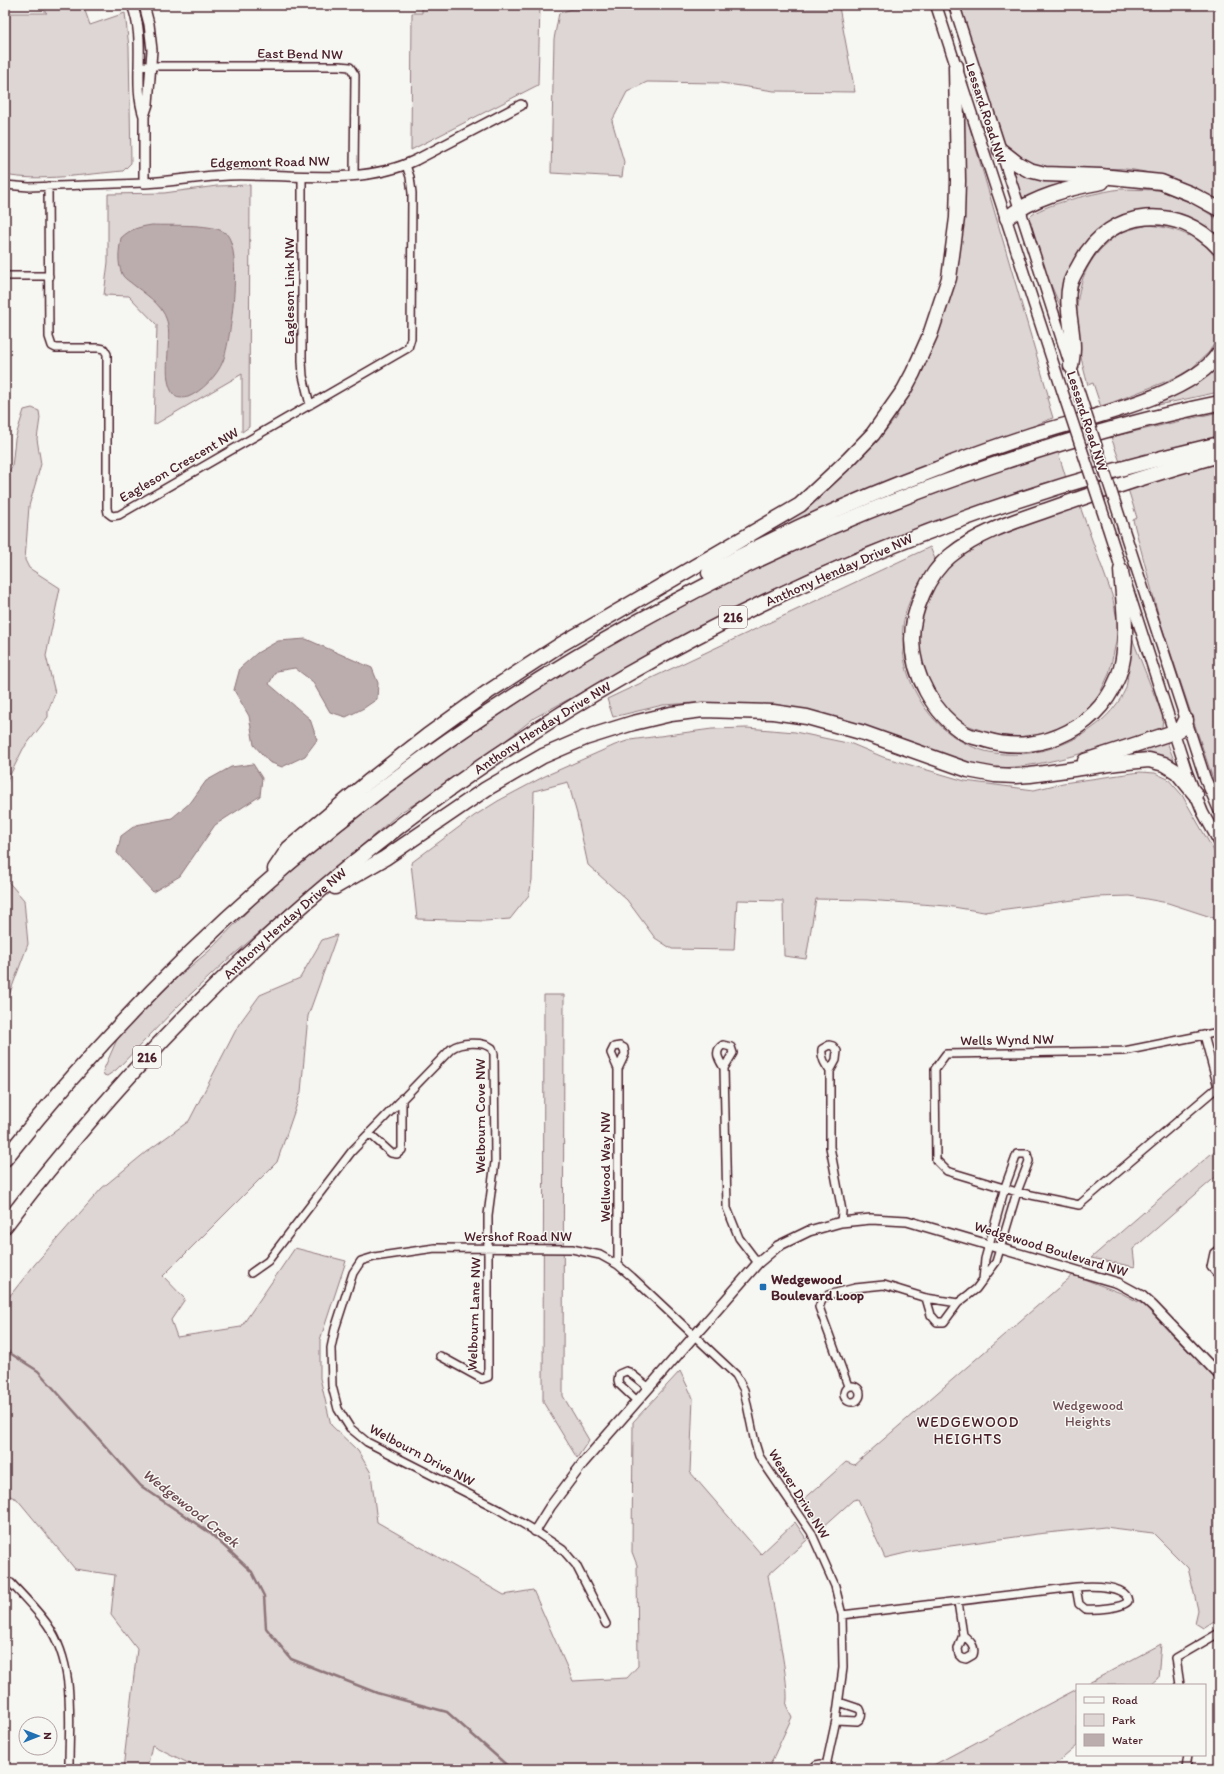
<svg xmlns="http://www.w3.org/2000/svg" width="1224" height="1774" font-family="Itim,sans-serif">
  <style>
    .green { fill: #ddd6d5; stroke: #947a80 }
    .water { fill: #bbadae; stroke: #8e747a }
    .lines { fill: none; stroke-linecap: round; stroke-linejoin: round }
    .stream { stroke: #8e747a; stroke-width: 2.5 }
    .minor-casing { stroke: #4a1f2b; stroke-width: 10 }
    .tertiary-casing { stroke: #4a1f2b; stroke-width: 12 }
    .secondary-casing { stroke: #4a1f2b; stroke-width: 13 }
    .motorway-casing { stroke: #4a1f2b; stroke-width: 17 }
    .minor { stroke: #f6f6f2; stroke-width: 7 }
    .tertiary { stroke: #f6f6f2; stroke-width: 9 }
    .secondary { stroke: #f6f6f2; stroke-width: 10 }
    .motorway { stroke: #f6f6f2; stroke-width: 14 }
    .secondary-bridge-casing { stroke: #4a1f2b; stroke-width: 13; stroke-linecap: butt }
    .secondary-bridge { stroke: #f6f6f2; stroke-width: 10 }
    .poi-dot { fill: #1f6fb2; stroke: #f6f6f2; stroke-width: 1.5 }
    .labels { text-anchor: middle; dominant-baseline: central; stroke-width: 3; stroke-linejoin: round; paint-order: stroke }
    .shield { fill: #f6f6f2; stroke: #7e6067; stroke-width: 1 }
    .shield-label { font-size: 13px; font-weight: bold; fill: #4a1f2b }
    .street-label { font-size: 14px; fill: #4a1f2b; stroke: #f6f6f2 }
    .poi-label { font-size: 14px; font-weight: bold; fill: #4a1f2b; stroke: #f6f6f2; text-anchor: start }
    .park-label { font-size: 14px; fill: #6f4d56; stroke: #f6f6f2 }
    .neighbourhood-label { font-size: 15px; letter-spacing: 1px; fill: #4a1f2b; stroke: #f6f6f2 }
    .water-label { font-size: 15px; font-style: italic; fill: #6c4a52; stroke: #f6f6f2 }
  </style>
  <rect width="100%" height="100%" fill="#f6f6f2"/>
  <filter id="ink" filterUnits="userSpaceOnUse"><feTurbulence type="fractalNoise" baseFrequency=".025" numOctaves="2"/><feDisplacementMap in="SourceGraphic" scale="8" xChannelSelector="R" yChannelSelector="G"/><feConvolveMatrix kernelMatrix="1 2 1 2 8 2 1 2 1" color-interpolation-filters="sRGB"/></filter>
  <g filter="url(#ink)">
    <path class="green" d="M37,5h46l7,20 35,-12 4,34 2,116 -8,8c-36,3 -84,11 -118,4v-162h42z
      M422,5h118l-2,80 -127,65 1,-137h10z
      M958,5h261v197c-26,-17 -54,-27 -85,-32 -31,-6 -64,8 -94,1 -5,-1 -11,-6 -15,-9 -10,-7 -16,-11 -22,-21z
      M839,7l16,85 -81,-1 -53,-8 -74,-1 -20,10 -15,29 12,41 -2,15 -71,-4 3,-134 5,-26 13,-4z
      M963,104l86,294h-2l6,20 -265,107 -4,-1 1,-2 56,-47 33,-30 21,-26 38,-74 18,-50 8,-45z
      M1012,167l56,14 2,1 -46,16 -2,-1z
      M250,185l-1,242 -7,5v-58l-88,51 3,-100 -28,-29 -25,-1 4,-33v-68l56,-1 53,-7z
      M1120,189l39,1 35,14 25,16v20l-14,-12 -15,-9 -21,-5 -81,27 -14,19 -9,26 -3,21 -1,1 -16,-37 -16,-53c10,-14 72,-26 91,-29z
      M1149,225c26,3 59,13 70,40v71l-10,16 -17,16 -15,9 -76,30 -8,-24 -5,2c-13,-45 -22,-102 15,-138 6,-5 12,-12 20,-15 8,-3 17,-5 26,-7z
      M1219,363v29l-61,13v-4c28,-11 39,-19 61,-38z
      M32,408l7,3 1,7 -3,21 4,25 -12,42 -4,54 4,8 31,20 -14,68 9,37 -7,18v6l-25,32 -18,36v-309l7,-9 3,-28 9,-29z
      M1219,412v26l-99,24 -9,-25z
      M1058,452l8,26 -29,7 -77,27 -94,36 -62,27 -41,19 -229,124 -77,61 -56,33 -176,150 -45,42 -64,66 -9,6 -3,-1 -1,-4 16,-36 60,-59 30,-25 55,-57 108,-89 72,-53 149,-99 116,-62 130,-61 162,-61z
      M1219,463v334l-59,-176 -27,-101 4,-2 -9,-29z
      M1078,501l34,94 6,29 -2,18 -7,32 -8,17 -5,9 -16,17 -13,8 -25,10 -27,2 -12,-1 -14,-3 -25,-9 -13,-8 -21,-27 -12,-37 4,-46 18,-36 43,-30z
      M930,547l5,12c-12,18 -25,36 -30,56 -13,57 24,121 80,136 50,13 118,-14 140,-61 4,-9 4,-40 4,-52h3l31,79 -1,10 -3,3c-53,15 -110,38 -165,38 -12,0 -25,-5 -36,-7l-212,-57 -52,-1 -31,2 -50,12 -6,-18z
      M747,728l48,4 57,12 31,13 82,24 69,9 29,-7 77,-11 15,1 13,6 14,16 37,65v63l-5,-5 -46,-15 -38,-7 -34,1 -112,15 -37,-6 -80,-6 -51,-1 -10,60 -22,-3 -1,-55 -46,-1 -3,50 -62,-1 -17,-11 -28,-38 -39,-35 -11,-51 -9,-32 -34,9 -2,89 -3,15 -19,24 -25,2 -68,-2 -6,-56 63,-47 24,-15 47,-25 70,-31 15,-5 82,-11z
      M1166,739l9,24c-13,-10 -27,-9 -43,-9v-2z
      M5,878l19,22 4,44 -23,62z
      M337,935l-29,81 -7,76 -24,70 -114,114 22,23 -14,21 6,17 64,-10 54,-79 51,13 -26,79v38l11,47 27,26 13,22 6,49 127,73 29,-5 40,91 54,-3 11,-12 -1,-101 -5,-13 1,-130 47,-51 13,27 -3,74 71,82 34,-32 12,18 -39,35c3,20 24,118 18,130l6,12 -24,52h-568l-48,-24 -5,24h-24l14,-120 -26,-34 4,-40 -40,-6 -58,-70 -12,-5v-192l30,-38 67,-76 44,-36 43,-31 50,-97 21,-29 40,-17 22,-38z
      M544,995h20l-1,401 26,44 -12,18 -34,-56z
      M1219,1147v27l-86,75 2,18 -44,-9z
      M1073,1275l48,18 23,12 28,30 47,45v238l-16,10 -8,-5 3,-13 -10,-42 -35,-35 -48,-6 -68,7 -123,17 -29,7 -27,-59 -5,1 -31,28 -21,-26 45,-40 8,3z
      M1161,1644l-3,34 -8,7h-65z
      M1077,1689v57l-27,23h-124z"/>
    <path class="water" d="M152,225c18,1 57,-2 72,7 20,11 7,109 -1,129 -5,14 -22,31 -35,36 -4,1 -11,2 -14,-2 -14,-17 -1,-53 -7,-74 -5,-18 -24,-28 -37,-39 -3,-2 -7,-5 -8,-8 -5,-12 -3,-24 -1,-36 9,-9 18,-11 31,-13z
      M306,639l66,29 6,15 -1,16 -13,9 -18,9 -16,-5 -18,-31 -17,-13 -19,3 -7,13 41,35 7,21 -12,16 -23,11 -13,-5 -15,-17 -5,-29 -15,-26 6,-22 17,-15 21,-12z
      M253,764l9,14 -2,18 -45,29 -35,51 -27,16 -36,-39 4,-17 15,-11 36,-7 19,-16 15,-21 25,-14z"/>
    <g class="lines">
      <path class="stream" d="M5,1350l33,21 103,115 69,47 42,39 12,24 2,32 25,31 86,34 70,19 64,57"/>
      <g class="minor-casing">
        <path id="minor" d="M140,66h199l11,1 5,8 -1,100
          M302,176v185l1,15 7,29
          M5,185l24,2 115,-4
          M48,186l1,151 3,9 4,2h43l5,1 3,5v154l1,5 4,3 7,-1 289,-167 3,-10 1,-145 -2,-16 -4,-12
          M5,276h44
          M1219,1032l-95,19 -178,3 -11,15 1,91 11,11 70,21 62,13 140,-119
          M1204,1035l14,52
          M724,1068c-5,-8 -11,-17 -1,-23l8,2 2,6 -9,15 3,140 12,30 19,25
          M618,1069l-7,-16 3,-6 6,-1 4,2 1,6 -7,15v196
          M830,1071c-5,-7 -9,-13 -8,-22l7,-4 4,1 4,5 -1,9 -6,11v76l12,64 -1,11
          M369,1133l22,20 6,1 5,-4v-52
          M1219,1249l-5,4 -3,14 8,9
          M251,1273l17,-12 84,-110 99,-102c9,-7 32,-8 41,-1l2,6 1,108 -7,53v162l-6,2 -42,-23
          M926,1298l5,17 6,7h7l14,-19 18,-14 20,-27 21,-70 12,-31 -2,-7h-10l-12,33 -20,72 -2,21
          M844 1394a8 8 0 1 1 16 0a8 8 0 1 1-16 0Z
          M848,1386l-29,-79 3,-7 6,-5 27,-7 29,-3 42,13 32,5
          M637,1401l-18,-17 -1,-4 1,-6 7,-3 3,1 19,15
          M11,1583c12,13 26,27 36,41 29,41 22,95 22,142l2,3
          M958,1602l5,33 -5,14 1,6 3,3 4,1 7,-4c3,-9 -3,-14 -10,-20
          M842,1615l234,-28 3,17 6,5c9,1 39,-1 43,-8 -2,-17 -39,-15 -52,-14
          M606,1624l-30,-59 -13,-15 -28,-19 -37,-22 -131,-67 -17,-14 -12,-19 -6,-23 -1,-38 4,-19 18,-56 8,-12 13,-4 61,-9 137,1 28,6 18,10 14,12 104,98 8,15 11,53 4,13 52,76 24,54 7,29 1,53 -7,52 -10,46
          M1180,1685l-4,-27 43,-25
          M836,1720l21,1c4,-2 6,-7 3,-12l-21,-7
          M813,1769l3,-4 5,-1 6,5
          M1186,1769l2,-14"/>
      </g>
      <g class="tertiary-casing">
        <path id="tertiary" d="M132,5c15,37 0,77 12,111
          M144,5l5,19 3,26 -4,54 -4,12v67c28,-1 56,-7 85,-8 61,-2 131,12 187,-15l105,-55
          M535,1531l15,-24 33,-44 175,-200 20,-17 31,-15 32,-9 30,-3 36,2 211,62 24,13 11,10 66,69"/>
      </g>
      <g class="secondary-casing">
        <path id="secondary" d="M936,5l126,385
          M954,5l123,381
          M1121,521l84,257 14,32
          M1107,525l80,248 16,40 16,29"/>
      </g>
      <g class="motorway-casing">
        <g id="motorway">
          <path d="M1000,150l18,14 11,6 16,4 56,2 60,6 30,12 28,15"/>
          <path d="M1007,218c26,-21 62,-30 95,-36"/>
          <path d="M1071,366c1,-6 2,-12 2,-18 0,-22 -8,-42 -3,-64 2,-7 7,-15 11,-22 30,-55 97,-59 138,-14"/>
          <path d="M1121,570c2,32 8,67 0,98 -16,57 -79,89 -135,72 -7,-2 -16,-3 -22,-7 -30,-19 -52,-59 -52,-94 0,-28 16,-65 38,-83 29,-24 65,-35 100,-47 56,-20 112,-38 169,-54"/>
          <path d="M709,573c73,-40 150,-75 228,-104 29,-12 58,-22 88,-32 50,-17 166,-39 194,-84"/>
          <path d="M1085,761l89,-29 8,-4 4,-8"/>
          <path d="M275,869l14,-21 79,-66 59,-46 61,-44 72,-47 240,-140 49,-46 24,-25 31,-44 9,-17 17,-38 19,-57 8,-60 1,-37 -2,-115"/>
          <path d="M335,887l50,-29 101,-69 57,-33 42,-18 48,-15 38,-9 32,-4 70,2 34,5 57,16 104,37 27,5 20,1 15,-1 87,-12 32,-3 15,4 13,8 19,23"/>
          <path d="M5,1159c253,-323 605,-567 995,-696 72,-24 145,-45 219,-60"/>
          <path id="s1" d="M5,1226c40,-54 83,-104 128,-154 289,-319 667,-532 1086,-628"/>
        </g>
      </g>
      <use href="#minor" class="minor"/>
      <use href="#tertiary" class="tertiary"/>
      <use href="#secondary" class="secondary"/>
      <use href="#motorway" class="motorway"/>
      <g class="secondary-bridge-casing">
        <path id="secondary-bridge" d="M1077,386l44,135
          M1062,390l45,135"/>
      </g>
      <use href="#secondary-bridge" class="secondary-bridge"/>
    </g>
  </g>
  <rect class="poi-dot" x="759" y="1283" width="8" height="8" rx="2"/>
  <g class="labels">
    <g class="shield">
      <rect x="719" y="606" width="28" height="22" rx="3"/>
      <rect x="133" y="1046" width="28" height="22" rx="3"/>
    </g>
    <g class="shield-label">
      <text x="733" y="617">216</text>
      <text x="147" y="1057">216</text>
    </g>
    <g class="street-label">
      <text transform="translate(300 54) rotate(1)">East Bend NW</text>
      <text transform="translate(986 113) rotate(72)">Lessard Road NW</text>
      <text transform="translate(270 162) rotate(-1)">Edgemont Road NW</text>
      <text transform="translate(289 291) rotate(-90)">Eagleson Link NW</text>
      <text transform="translate(1087 421) rotate(72)">Lessard Road NW</text>
      <text transform="translate(179 465) rotate(-30)">Eagleson Crescent NW</text>
      <text transform="translate(839 570) rotate(-24)">Anthony Henday Drive NW</text>
      <text stroke="none"><textPath href="#s1" startOffset="737">Anthony Henday Drive NW</textPath></text>
      <text stroke="none"><textPath href="#s1" startOffset="413">Anthony Henday Drive NW</textPath></text>
      <text transform="translate(1007 1040) rotate(-1)">Wells Wynd NW</text>
      <text transform="translate(480 1116) rotate(-90)">Welbourn Cove NW</text>
      <text transform="translate(605 1167) rotate(-90)">Wellwood Way NW</text>
      <text x="518" y="1236">Wershof Road NW</text>
      <text transform="translate(1051 1249) rotate(17)">Wedgewood Boulevard NW</text>
      <text transform="translate(474 1314) rotate(-88)">Welbourn Lane NW</text>
      <text transform="translate(422 1455) rotate(28)">Welbourn Drive NW</text>
      <text transform="translate(799 1494) rotate(58)">Weaver Drive NW</text>
    </g>
    <g class="poi-label">
      <text x="771" y="1279">Wedgewood<tspan x="771" dy="16">Boulevard Loop</tspan></text>
    </g>
    <g class="park-label">
      <text x="1088" y="1405">Wedgewood<tspan x="1088" dy="16">Heights</tspan></text>
    </g>
    <g class="neighbourhood-label">
      <text x="968" y="1422">WEDGEWOOD<tspan x="968" dy="17">HEIGHTS</tspan></text>
    </g>
    <g class="water-label">
      <text transform="translate(191 1508) rotate(38)">Wedgewood Creek</text>
    </g>
  </g>
  <rect width="1224" height="1774" fill="none" stroke="#f6f6f2" stroke-width="20"/>
  <rect x="10" y="10" width="1204" height="1754" fill="none" stroke="#4a1f2b" stroke-width="1.5" filter="url(#ink)"/>
  <rect x="1076" y="1684" width="130" height="72" fill="#f6f6f2" stroke="#b1a0a2"/>
  <rect x="1084" y="1697" width="20" height="6" fill="#f6f6f2" stroke="#b1a0a2"/>
  <text x="1112" y="1704" font-size="12" fill="#4a1f2b">Road</text>
  <rect x="1084" y="1714" width="20" height="12" fill="#ddd6d5" stroke="#b1a0a2"/>
  <text x="1112" y="1724" font-size="12" fill="#4a1f2b">Park</text>
  <rect x="1084" y="1734" width="20" height="12" fill="#bbadae" stroke="#b1a0a2"/>
  <text x="1112" y="1744" font-size="12" fill="#4a1f2b">Water</text>
  <g transform="translate(38 1736) rotate(90)"><circle r="19" fill="#f6f6f2" stroke="#b1a0a2"/>
  <path d="M0-3L7 15L0 10L-7 15Z" fill="#1f6fb2"/>
  <text y="-6" font-size="11" font-weight="bold" text-anchor="middle" fill="#4a1f2b">N</text>
  </g>
</svg>
